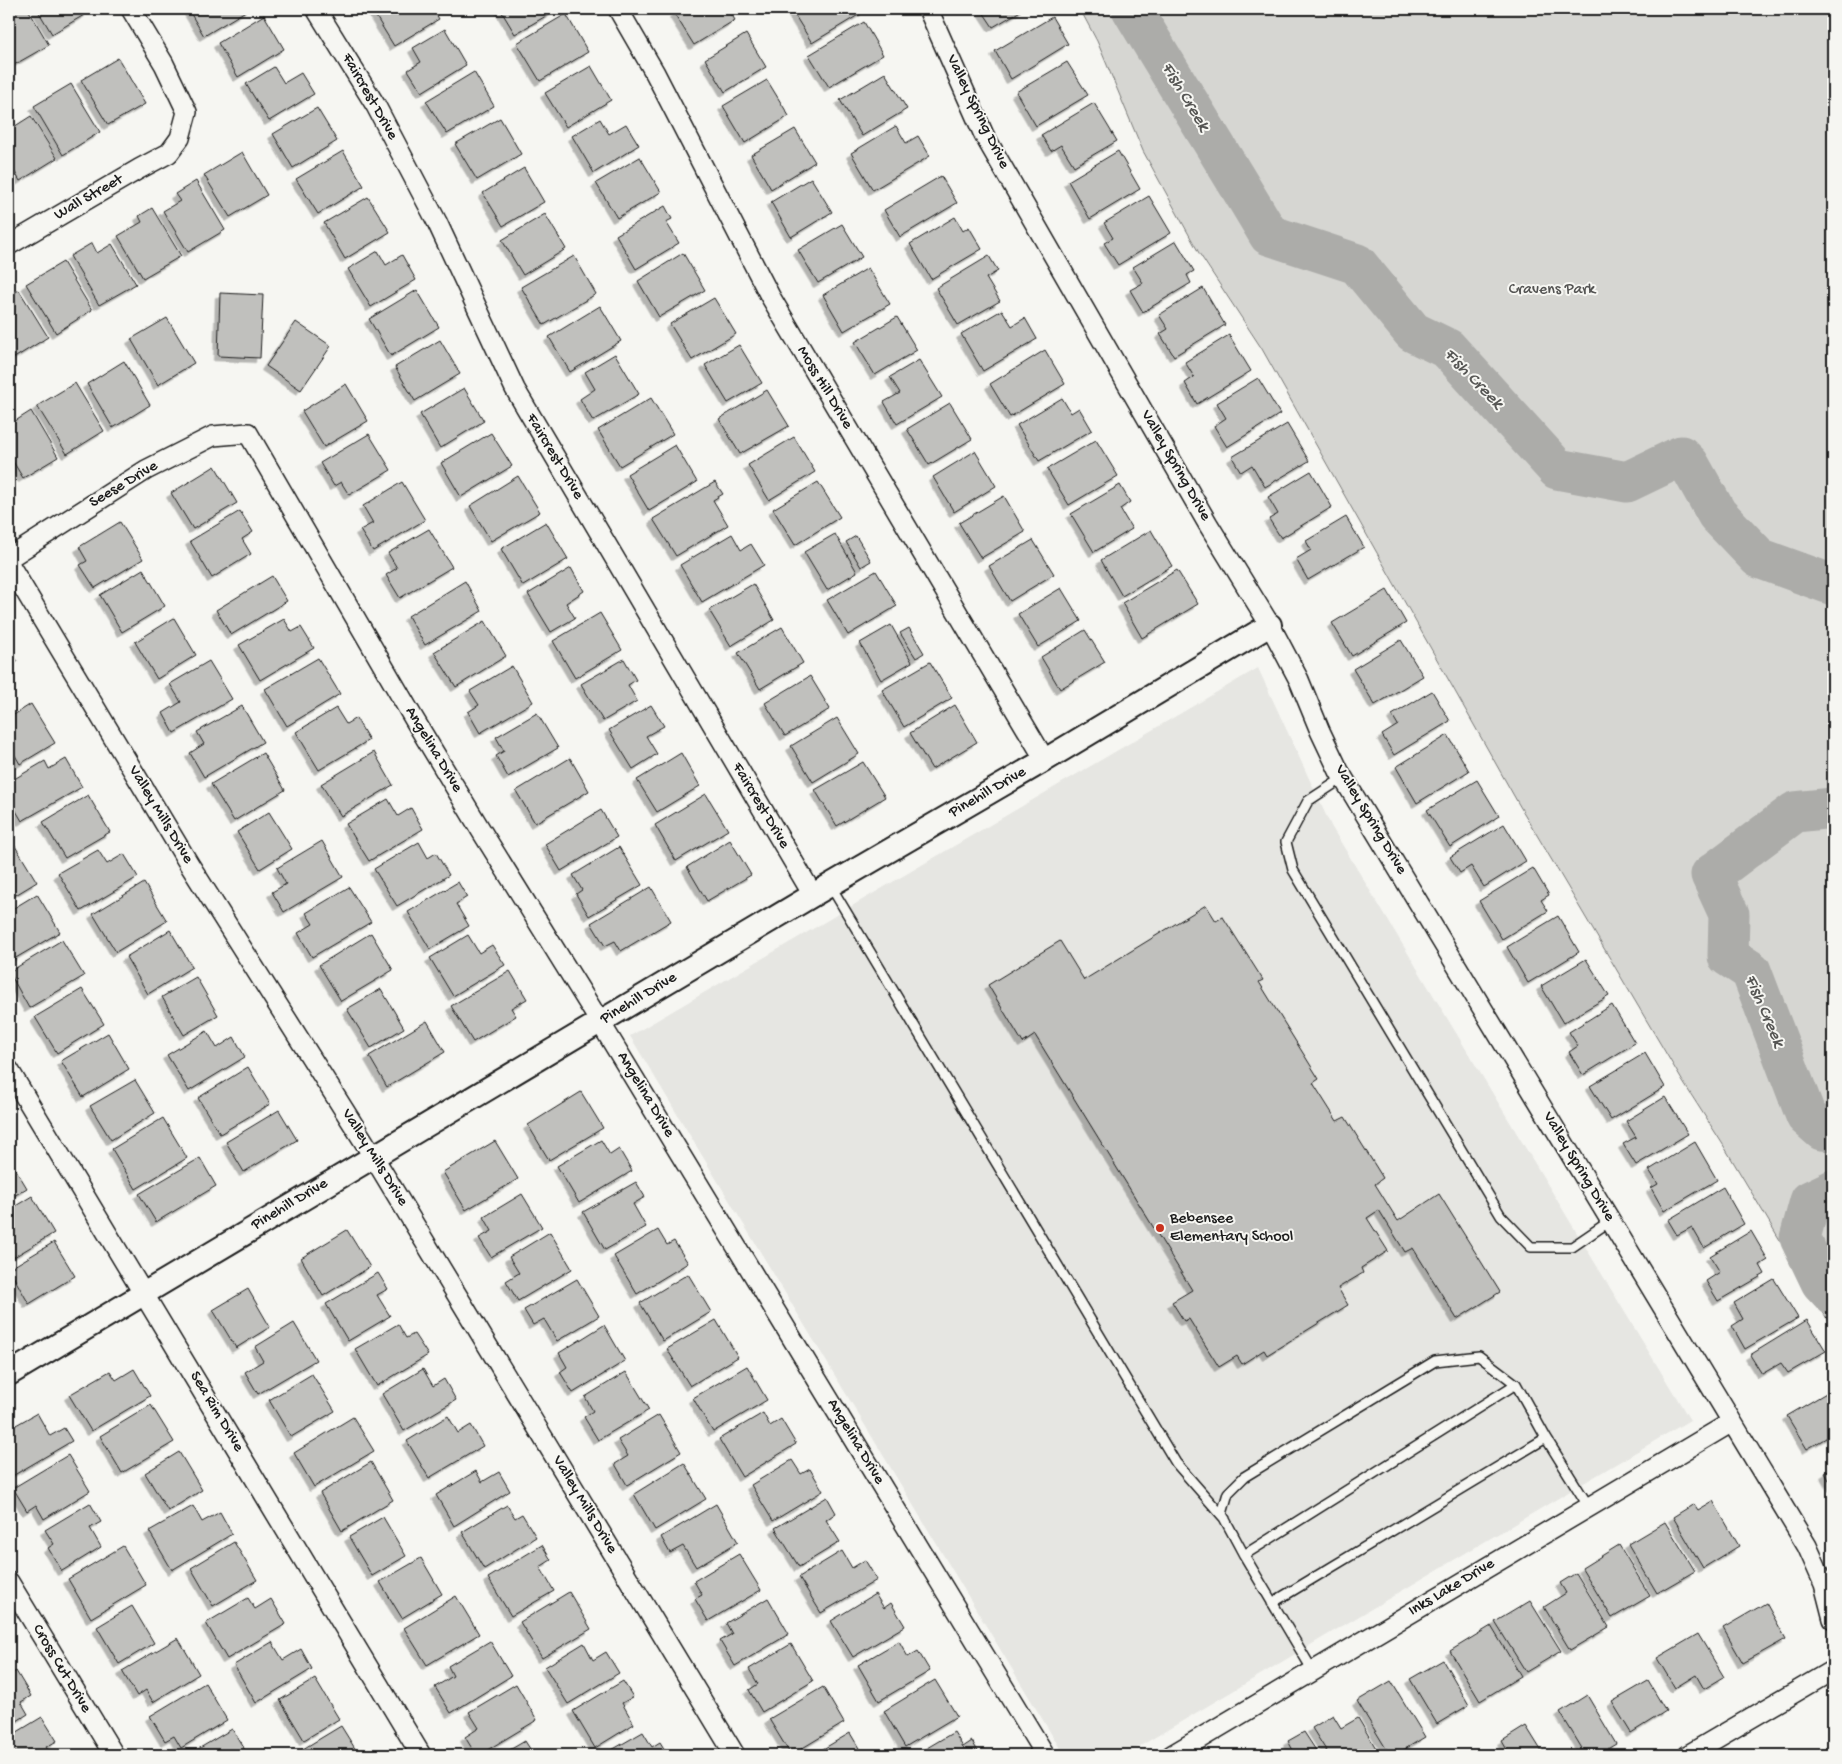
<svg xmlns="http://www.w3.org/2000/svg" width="1842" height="1764" font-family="'Gochi Hand',sans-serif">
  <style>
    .built { fill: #e6e6e2 }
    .green { fill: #d6d6d2; stroke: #797977 }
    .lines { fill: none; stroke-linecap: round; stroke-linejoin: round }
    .river { stroke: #acaca9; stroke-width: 41 }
    .building { fill: #c0c0bd; stroke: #1c1c1c; filter: url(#shadow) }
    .service-casing { stroke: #1c1c1c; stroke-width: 12 }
    .minor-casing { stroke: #1c1c1c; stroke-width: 22 }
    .tertiary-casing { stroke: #1c1c1c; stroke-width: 26 }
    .service { stroke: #f6f6f2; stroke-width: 9 }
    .minor { stroke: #f6f6f2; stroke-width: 19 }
    .tertiary { stroke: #f6f6f2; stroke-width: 22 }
    .poi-dot { fill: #c8321e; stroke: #f6f6f2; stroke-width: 2 }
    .labels { text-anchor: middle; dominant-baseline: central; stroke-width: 4; stroke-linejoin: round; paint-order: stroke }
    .street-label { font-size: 16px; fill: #1c1c1c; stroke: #f6f6f2 }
    .park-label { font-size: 16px; fill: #545453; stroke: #f6f6f2 }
    .poi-label { font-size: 16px; fill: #1c1c1c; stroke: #f6f6f2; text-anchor: start }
    .water-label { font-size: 18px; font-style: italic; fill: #565654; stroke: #f6f6f2 }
  </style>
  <defs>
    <filter id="shadow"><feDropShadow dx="-4.5" dy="4.5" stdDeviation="0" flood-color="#0004"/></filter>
  </defs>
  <rect width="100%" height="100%" fill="#f6f6f2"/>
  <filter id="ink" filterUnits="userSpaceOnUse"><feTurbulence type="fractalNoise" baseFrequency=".02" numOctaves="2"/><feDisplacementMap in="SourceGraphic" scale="10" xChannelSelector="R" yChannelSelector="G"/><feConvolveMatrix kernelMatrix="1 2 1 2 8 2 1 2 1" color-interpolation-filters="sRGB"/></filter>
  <g filter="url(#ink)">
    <path class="built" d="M1258,668l73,158 359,594 -565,335h-61l-434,-719z"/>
    <path class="green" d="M1080,9h753v1320l-111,-186 -39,-61 -165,-279 -256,-454 -63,-96 -56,-102 -46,-110z"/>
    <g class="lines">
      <path class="river" d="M1132,9c45,76 92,150 137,226l88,29 56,68 35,17 109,120 70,13 54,-26 8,8 28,50 42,44 74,27
        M1833,808l-38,4 -84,63 18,39 -1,42 23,15 55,145 16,14 11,1
        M1833,1190l-23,11 -10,37 21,44 12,13"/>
    </g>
    <path class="building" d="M9,9h19l21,36 -37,21 -3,-5z
      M37,9h50l2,3 -37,22z
      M188,9h61l-45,27z
      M374,9h59l6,10 -45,27 -22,-36z
      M500,9h58l-43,25z
      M681,9h47l7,11 -41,25 -20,-32z
      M791,9h73l1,2 -53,32z
      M981,9h43l-31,18z
      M566,14l22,38 -48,29 -23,-38z
      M264,15l20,34 -46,28 -20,-34z
      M1052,17l16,27 -57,35 -16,-28z
      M864,22l19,33 -54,32 -20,-32z
      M445,29l21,36 -44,27 -14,-22 13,-8 -8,-14z
      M746,34l20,33 -41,25 -20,-33z
      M118,58l27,46 -37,21 -27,-45z
      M1067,62l21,33 -52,31 -20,-34z
      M591,66l20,34 -45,27 -21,-34z
      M274,67l10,16 17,-10 13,21 -45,27 -23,-37z
      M474,72l20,34 -47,28 -21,-33z
      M885,73l22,36 -45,27 -22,-36z
      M767,80l22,36 -44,27 -22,-37z
      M71,84l29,48 -37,23 -29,-49z
      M1094,103l23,38 -43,25 -13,-21 -10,6 -10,-16z
      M317,108l20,33 -44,27 -20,-34z
      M31,116l26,42 -37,23 -11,-19v-32z
      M500,118l21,36 -44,26 -22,-36z
      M600,119l9,15 17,-10 13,21 -45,28 -22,-37z
      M896,126l10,17 12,-7 12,20 -57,34 -22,-37z
      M795,129l20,33 -44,27 -20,-34z
      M343,151l21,35 -46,28 -22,-35z
      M1118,151l22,38 -50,30 -22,-38z
      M242,152l25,43 -37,22 -26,-42z
      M640,157l21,35 -44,26 -21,-35z
      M524,168l20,34 -41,24 -20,-33z
      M941,176l16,27 -57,34 -16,-27z
      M811,178l21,34 -41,25 -20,-35z
      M196,181l29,49 -37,22 -25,-41 17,-10 -5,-7z
      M1149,196l22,37 -53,32 -14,-22 9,-5 -9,-15z
      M368,197l22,35 -45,27 -21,-36z
      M665,206l7,13 -6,3 13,21 -43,26 -20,-34z
      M152,208l29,48 -38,22 -25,-42 24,-14 -3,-6z
      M545,214l21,35 -43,26 -21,-35z
      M955,217l8,14 6,-4 13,22 -51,30 -21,-35z
      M842,224l20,33 -44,26 -20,-33z
      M1176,241l18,30 -7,4 4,8 -48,29 -13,-22 13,-7 -10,-16z
      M92,243l5,10 15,-9 24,40 -37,21 -29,-49z
      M378,251l8,14 16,-10 14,25 -45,27 -23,-38z
      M683,253l22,37 -46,27 -21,-36z
      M574,256l22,38 -52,31 -23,-38z
      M989,256l9,15 -12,7 14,23 -42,24 -22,-37z
      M63,262l29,48 -36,23 -30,-49z
      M868,268l22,36 -46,27 -21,-36z
      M1203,288l22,37 -51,31 -14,-22 8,-5 -9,-14z
      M19,290l29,47 -37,23 -2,-4v-60z
      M417,290l22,37 -48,29 -22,-37z
      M220,293l43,2 -3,63 -42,-2z
      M714,298l22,36 -44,26 -22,-36z
      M600,306l21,35 -51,31 -21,-35z
      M1002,310l10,16 13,-8 12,21 -54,32 -22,-37z
      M897,317l20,33 -42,25 -20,-33z
      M167,318l27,45 -36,22 -27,-46z
      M296,322l35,24 -30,44 -35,-24z
      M1229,335l22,36 -54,33 -12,-21 9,-6 -9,-15z
      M440,340l20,34 -45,27 -20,-34z
      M739,345l23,38 -34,20 -23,-38z
      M1045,350l20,34 -55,33 -20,-33z
      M615,354l24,40 -46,27 -13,-22 15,-10 -10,-17z
      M919,360l23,37 -45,27 -13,-22 16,-9 -10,-16z
      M124,361l26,44 -37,23 -26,-44z
      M1258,378l22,36 -53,33 -13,-21 12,-8 -9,-15z
      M75,383l29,48 -37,23 -30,-48z
      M346,384l22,37 -44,26 -22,-36z
      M464,388l20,33 -44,27 -20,-34z
      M767,390l22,36 -49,28 -21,-35z
      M651,398l22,36 -53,32 -22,-36z
      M1062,398l9,15 8,-5 13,22 -53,31 -22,-36z
      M950,403l22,36 -43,26 -22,-36z
      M31,411l27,46 -35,21 -14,-23v-30z
      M1287,424l22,37 -44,26 -13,-22 -11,7 -9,-15z
      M491,433l21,33 -51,31 -20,-34z
      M369,434l22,36 -42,25 -8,-13 -7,4 -14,-23z
      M794,437l21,35 -46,28 -21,-35z
      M1096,440l22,36 -49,29 -22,-36z
      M675,445l22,37 -48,29 -22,-37z
      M975,451l21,35 -42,26 -21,-35z
      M215,466l22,37 -44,26 -22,-36z
      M1311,471l21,36 -51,31 -12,-19 9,-5 -10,-17z
      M518,476l22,36 -49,29 -21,-35z
      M402,482l23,38 -52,31 -13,-21 13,-7 -10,-17z
      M715,482l8,12 -10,6 15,25 -52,31 -23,-37z
      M818,482l22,35 -45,28 -22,-36z
      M1120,485l10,17 -10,7 12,20 -38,23 -23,-38z
      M1004,496l21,36 -44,26 -22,-35z
      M240,511l13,21 -11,7 9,15 -39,24 -22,-37z
      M1346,517l18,30 -56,33 -12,-21 15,-9 -5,-9z
      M120,522l23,37 -48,29 -15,-23 7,-4 -8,-14z
      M546,522l22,37 -45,27 -22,-37z
      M429,529l23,38 -52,31 -14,-23 11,-7 -9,-15z
      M1151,530l21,36 -50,30 -21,-36z
      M732,534l9,16 10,-6 13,21 -62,37 -22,-37z
      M835,534l22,38 -30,18 -23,-38z
      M856,536l15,25 -10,6 -15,-25z
      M1033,540l21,34 -44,27 -21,-35z
      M571,568l13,23 -18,12 9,15 -24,14 -23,-38z
      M143,569l22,37 -43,26 -22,-37z
      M1177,570l21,34 -56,34 -20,-35z
      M876,571l21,35 -49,29 -21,-35z
      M272,576l15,25 -56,34 -15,-25z
      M465,581l17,30 -57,34 -17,-29z
      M753,584l21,36 -43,26 -22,-36z
      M1061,588l20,33 -43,26 -20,-33z
      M1387,590l19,33 -54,33 -20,-33z
      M600,613l22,37 -47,28 -22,-37z
      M174,618l22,37 -39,24 -22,-37z
      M284,619l8,13 9,-5 13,21 -54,32 -21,-35z
      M485,621l21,35 -50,31 -22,-35z
      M891,625l21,37 -31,18 -21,-37z
      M782,627l21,36 -43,26 -22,-36z
      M909,628l15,25 -8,5 -16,-25z
      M1085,630l20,32 -45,27 -19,-32z
      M1401,640l22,36 -48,29 -22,-36z
      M9,647l8,14 -8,5z
      M318,658l22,36 -53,32 -22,-37z
      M624,659l12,21 -8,5 9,16 -34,20 -22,-37z
      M209,661l23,38 -58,34 -11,-20 18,-11 -11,-18z
      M930,662l22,36 -48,29 -22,-37z
      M512,666l21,36 -53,31 -12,-21 11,-7 -9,-14z
      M810,676l20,33 -45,27 -20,-33z
      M1432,691l18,30 -56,34 -12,-20 16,-10 -6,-10z
      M31,704l24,39 -35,21 -11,-19v-27z
      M651,705l13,21 -18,10 11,18 -24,15 -24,-39z
      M955,705l22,37 -45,27 -22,-36z
      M242,706l21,36 -59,35 -14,-24 14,-9 -7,-12z
      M336,708l10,16 10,-6 13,22 -50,30 -23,-38z
      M537,713l21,35 -50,29 -12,-21 8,-5 -8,-14z
      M837,718l22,36 -46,28 -22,-36z
      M1448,735l21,36 -52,32 -21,-36z
      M374,752l19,33 -52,31 -20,-32z
      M263,753l22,37 -51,31 -23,-37z
      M681,753l19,33 -43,26 -20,-32z
      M570,758l19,33 -54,32 -19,-32z
      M66,759l16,28 -60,34 -13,-22v-17l36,-21 4,8z
      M863,762l22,35 -48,29 -22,-36z
      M1477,780l22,36 -49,31 -23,-37z
      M706,794l22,36 -52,31 -21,-36z
      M88,795l22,37 -45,26 -22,-36z
      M388,799l10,17 13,-8 12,21 -54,32 -23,-37z
      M601,810l16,27 -56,34 -16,-27z
      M269,812l23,37 -32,20 -23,-37z
      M1504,824l22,37 -42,26 -13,-21 -11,7 -10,-16z
      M730,840l21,35 -44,26 -20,-34z
      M322,841l21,36 -59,35 -12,-20 14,-8 -9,-16z
      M419,842l9,16 8,-5 13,22 -52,31 -23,-37z
      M15,846l22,36 -28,17v-49z
      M619,847l23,38 -53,31 -13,-22 6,-4 -9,-15z
      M98,850l9,14 17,-10 14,23 -57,34 -23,-38z
      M1533,868l16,27 -8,5 7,11 -46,28 -23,-38z
      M458,882l9,15 -11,7 13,22 -39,23 -22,-37z
      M144,883l23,38 -51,31 -23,-38z
      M349,887l22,35 -59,35 -14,-24 15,-9 -7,-11z
      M651,887l20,34 -50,30 -6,-10 -10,5 -14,-23z
      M37,894l23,38 -51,30v-51z
      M1206,905l10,16 7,-4 40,63 -4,2 60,97 -6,4 24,38 8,-4 38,61 -8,6 23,37 41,-27 61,98 -43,27 -44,-71 -8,4 -26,-42 -12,8 21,33 -27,17 2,5 -25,15 10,17 -81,50 -3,-5 -22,14 -5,-8 -18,11 -30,-48 -5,2 -12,-19 20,-12 -157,-255 -12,8 -35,-58 72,-44 24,39z
      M1558,916l21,36 -51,31 -21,-36z
      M170,930l22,37 -44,27 -22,-37z
      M371,933l22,37 -52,31 -22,-36z
      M468,935l11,18 13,-8 13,20 -52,31 -23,-38z
      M62,940l22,36 -55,32 -20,-36z
      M1586,959l23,37 -46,27 -22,-37z
      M510,971l17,28 -16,9 5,8 -43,26 -22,-36z
      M196,977l22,38 -34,20 -22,-38z
      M82,989l22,35 -47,29 -22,-36z
      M381,989l23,39 -33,20 -24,-39z
      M1612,1005l23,38 -52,32 -14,-23 9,-6 -9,-14z
      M427,1021l18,31 -58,35 -18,-31z
      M207,1031l10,17 17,-11 11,20 -56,34 -22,-36z
      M108,1033l21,36 -46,28 -22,-36z
      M1645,1053l20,34 -54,33 -21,-34z
      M248,1067l22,37 -50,30 -22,-36z
      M135,1080l20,33 -44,27 -21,-34z
      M581,1092l22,36 -54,32 -21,-35z
      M1665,1097l23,37 -52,31 -13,-21 13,-7 -10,-16z
      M279,1110l18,30 -53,32 -18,-30z
      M163,1118l24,40 -51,31 -24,-40z
      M601,1140l9,15 9,-6 13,22 -53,32 -22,-37z
      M495,1141l23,38 -52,31 -23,-38z
      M1695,1142l22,38 -53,31 -13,-23 7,-4 -9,-14z
      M9,1158l18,30 -18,11z
      M200,1158l16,28 -60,36 -17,-28z
      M636,1182l9,15 -12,7 13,23 -41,23 -22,-38z
      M1723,1187l21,37 -40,24 -12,-21 -15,8 -9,-15z
      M522,1194l20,33 -51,30 -12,-19 13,-7 -8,-14z
      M32,1196l22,37 -45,27v-50z
      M347,1230l23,37 -47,29 -22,-38z
      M658,1230l9,15 7,-4 14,22 -51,31 -23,-38z
      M1751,1231l17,29 -8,5 5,9 -47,27 -12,-20 14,-9 -10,-16z
      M550,1232l22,37 -54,32 -12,-20 13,-8 -10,-16z
      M54,1242l21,34 -46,28 -20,-35z
      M378,1273l10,16 -11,6 13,21 -42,25 -22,-37z
      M688,1274l23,38 -48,29 -23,-38z
      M577,1279l22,37 -42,25 -13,-22 -11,6 -9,-15z
      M1774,1279l24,39 -53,31 -13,-23 11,-7 -9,-16z
      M248,1289l22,38 -34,21 -23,-38z
      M716,1320l22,37 -48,29 -23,-37z
      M1807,1320l19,31 -38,22 -7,-10 -19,11 -12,-19z
      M294,1323l22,37 -58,34 -13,-22 18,-11 -8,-14z
      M398,1324l8,14 8,-4 14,21 -51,31 -22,-37z
      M604,1325l21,36 -52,32 -13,-21 7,-5 -8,-14z
      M747,1366l20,34 -54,32 -20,-34z
      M134,1369l16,27 -59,35 -22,-36 41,-24 6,9z
      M423,1369l10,17 11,-7 12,21 -52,31 -22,-37z
      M626,1372l23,38 -51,30 -14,-23 9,-6 -8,-14z
      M312,1374l23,37 -44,26 -22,-37z
      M1833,1389v45l-26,15 -20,-33z
      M151,1405l23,37 -52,31 -22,-37z
      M37,1413l13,23 14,-8 8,13 -63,37v-49z
      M763,1413l7,13 11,-7 15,25 -54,33 -23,-38z
      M659,1415l22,37 -54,33 -12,-21 13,-8 -10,-16z
      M448,1416l10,17 13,-8 12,21 -54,32 -22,-37z
      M353,1417l21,34 -60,36 -20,-34z
      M179,1452l23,38 -34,21 -23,-38z
      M68,1455l22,36 -46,28 -8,-14 -9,6 -14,-23z
      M792,1460l9,14 9,-5 13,22 -50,30 -22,-36z
      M371,1462l22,38 -51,31 -22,-38z
      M684,1463l22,36 -51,31 -21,-36z
      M1833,1468v19l-8,-14z
      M476,1471l6,11 17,-10 11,19 -56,35 -18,-31z
      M827,1497l9,16 -10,7 14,22 -41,25 -24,-39z
      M1713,1501l26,45 -36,22 -30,-51 21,-13 4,6z
      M90,1503l11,19 -11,6 11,19 -39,24 -14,-23 6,-4 -9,-14z
      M716,1504l22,38 -42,25 -13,-21 -13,7 -9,-16z
      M507,1505l8,13 7,-4 14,23 -52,32 -22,-37z
      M193,1506l9,16 18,-10 12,22 -60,36 -23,-39z
      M383,1517l23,39 -34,20 -23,-39z
      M1665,1522l30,49 -38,22 -29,-49z
      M234,1542l23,38 -44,26 -22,-38z
      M542,1545l9,15 -11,7 14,24 -43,25 -23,-38z
      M1619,1545l31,51 -38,22 -30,-50z
      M123,1546l23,39 -55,33 -23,-39z
      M842,1551l10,17 13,-8 12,20 -56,33 -22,-36z
      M739,1554l22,36 -53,31 -13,-22 7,-4 -8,-14z
      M421,1558l21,36 -40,24 -22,-36z
      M1576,1573l33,54 -39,23 -26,-43 22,-14 -6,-10z
      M569,1592l22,37 -49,29 -22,-36z
      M875,1594l9,14 7,-5 14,23 -52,31 -22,-36z
      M456,1596l23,38 -52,31 -23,-37z
      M248,1598l7,11 16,-10 15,25 -59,35 -21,-36z
      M768,1598l21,36 -54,32 -15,-25 12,-7 -6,-11z
      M1530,1601l31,50 -35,21 -31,-50z
      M1766,1603l20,36 -43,24 -20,-35z
      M132,1606l22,37 -35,21 -22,-37z
      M1491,1626l30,50 -41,25 -30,-50z
      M1698,1634l26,43 -20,12 -8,-14 -21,13 -18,-30z
      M178,1638l21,36 -46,28 -7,-12 -9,6 -15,-25z
      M490,1641l21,35 -60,37 -16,-26 18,-11 -5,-10z
      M899,1641l9,16 10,-6 12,20 -51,30 -21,-36z
      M272,1642l11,18 18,-11 11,20 -56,34 -22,-38z
      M584,1643l9,17 13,-8 13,21 -51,31 -23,-37z
      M791,1644l22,37 -51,31 -13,-22 9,-6 -9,-15z
      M1443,1660l26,45 -32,19 -27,-45z
      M16,1671l15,25 -10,6 7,12 -19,12v-50z
      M315,1679l24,40 -35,21 -24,-40z
      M935,1680l22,36 -52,31 -21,-36z
      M623,1681l10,16 -11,6 12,21 -39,24 -22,-37z
      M1391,1681l34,56 -30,18h-5l-33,-54z
      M1648,1681l18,30 -35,22 -19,-31z
      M205,1683l22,37 -46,28 -7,-12 -9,5 -15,-25z
      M516,1684l21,36 -58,35h-3l-11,-18 14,-9 -10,-16z
      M823,1687l21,36 -53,32 -22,-36z
      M1587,1695l29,49 -19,11h-11l-26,-43z
      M1333,1715l8,13 17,-10 22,37h-51l-17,-27z
      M42,1717l15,24 -11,6 5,8h-42v-18z
      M341,1726l18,29h-59l-2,-3z
      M1526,1726l18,29h-34l-8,-14z
      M232,1729l16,26h-60z
      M643,1732l9,15 8,-5 8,13h-65z
      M954,1732l9,15 9,-6 8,14h-65z
      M1304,1732l15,23h-31l6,-3 -6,-11z
      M850,1733l13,22h-50z
      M525,1741l9,14h-33z"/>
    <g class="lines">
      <g class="service-casing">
        <path id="service" d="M1343,778l-35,23 -22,41 7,28 208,346 30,31h41l38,-26
          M830,885l346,578 49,56
          M1244,1555l272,-171
          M1272,1603l274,-165
          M1313,1671l-69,-116 -22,-41 6,-21 16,-16 191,-116 44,-5 37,28 30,54 43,69"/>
      </g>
      <g class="minor-casing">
        <path id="minor" d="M316,9l60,97 61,116 78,167 298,506
          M618,9l37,64 115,223 275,464
          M928,9l56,126 224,389 62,101 29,55 21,51 19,40 468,775 17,38 9,35
          M9,245l130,-76 30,-16 11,-15 7,-26 -23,-48 -33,-55
          M9,558l137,-88 67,-34 35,-3 166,286 68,113 118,190 445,733
          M9,564l180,300 184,292 362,599
          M9,1070l412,685
          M9,1582l105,173
          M1172,1755l560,-333
          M1688,1755l145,-85"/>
      </g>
      <g class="tertiary-casing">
        <path id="tertiary" d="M9,1374l804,-479 232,-135 225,-135"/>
      </g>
      <use href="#service" class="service"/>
      <use href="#minor" class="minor"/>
      <use href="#tertiary" class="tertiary"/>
    </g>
  </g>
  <circle class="poi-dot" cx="1160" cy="1228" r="5"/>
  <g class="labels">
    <g class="street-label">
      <text transform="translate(369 97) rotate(60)">Faircrest Drive</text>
      <text transform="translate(977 112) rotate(64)">Valley Spring Drive</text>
      <text transform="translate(89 198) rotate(-30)">Wall Street</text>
      <text transform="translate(824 388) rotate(59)">Moss Hill Drive</text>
      <text transform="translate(554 457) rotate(59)">Faircrest Drive</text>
      <text transform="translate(1175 466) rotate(60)">Valley Spring Drive</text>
      <text transform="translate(124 485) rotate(-31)">Seese Drive</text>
      <text transform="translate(433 750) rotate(59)">Angelina Drive</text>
      <text transform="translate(988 793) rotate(-30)">Pinehill Drive</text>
      <text transform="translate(760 806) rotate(59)">Faircrest Drive</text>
      <text transform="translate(160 815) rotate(59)">Valley Mills Drive</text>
      <text transform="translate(1370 820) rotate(59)">Valley Spring Drive</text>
      <text transform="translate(639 999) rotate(-31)">Pinehill Drive</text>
      <text transform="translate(645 1095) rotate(59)">Angelina Drive</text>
      <text transform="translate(374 1158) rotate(58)">Valley Mills Drive</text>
      <text transform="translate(1578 1167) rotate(59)">Valley Spring Drive</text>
      <text transform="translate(290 1205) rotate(-31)">Pinehill Drive</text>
      <text transform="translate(216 1412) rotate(59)">Sea Rim Drive</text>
      <text transform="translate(855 1442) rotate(59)">Angelina Drive</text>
      <text transform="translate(584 1505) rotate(59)">Valley Mills Drive</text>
      <text transform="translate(1452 1588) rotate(-31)">Inks Lake Drive</text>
      <text transform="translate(61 1669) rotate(59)">Cross Cut Drive</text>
    </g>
    <g class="park-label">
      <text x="1552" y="290">Cravens Park</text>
    </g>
    <g class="poi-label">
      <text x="1170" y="1219">Bebensee<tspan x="1170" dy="18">Elementary School</tspan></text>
    </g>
    <g class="water-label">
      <text transform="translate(1185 97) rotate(59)">Fish Creek</text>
      <text transform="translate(1473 379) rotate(46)">Fish Creek</text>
      <text transform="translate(1764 1011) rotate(67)">Fish Creek</text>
    </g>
  </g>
  <rect width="1842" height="1764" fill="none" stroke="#f6f6f2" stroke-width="30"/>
  <rect x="15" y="15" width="1812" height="1734" fill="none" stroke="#1c1c1c" stroke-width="2" filter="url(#ink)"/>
</svg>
